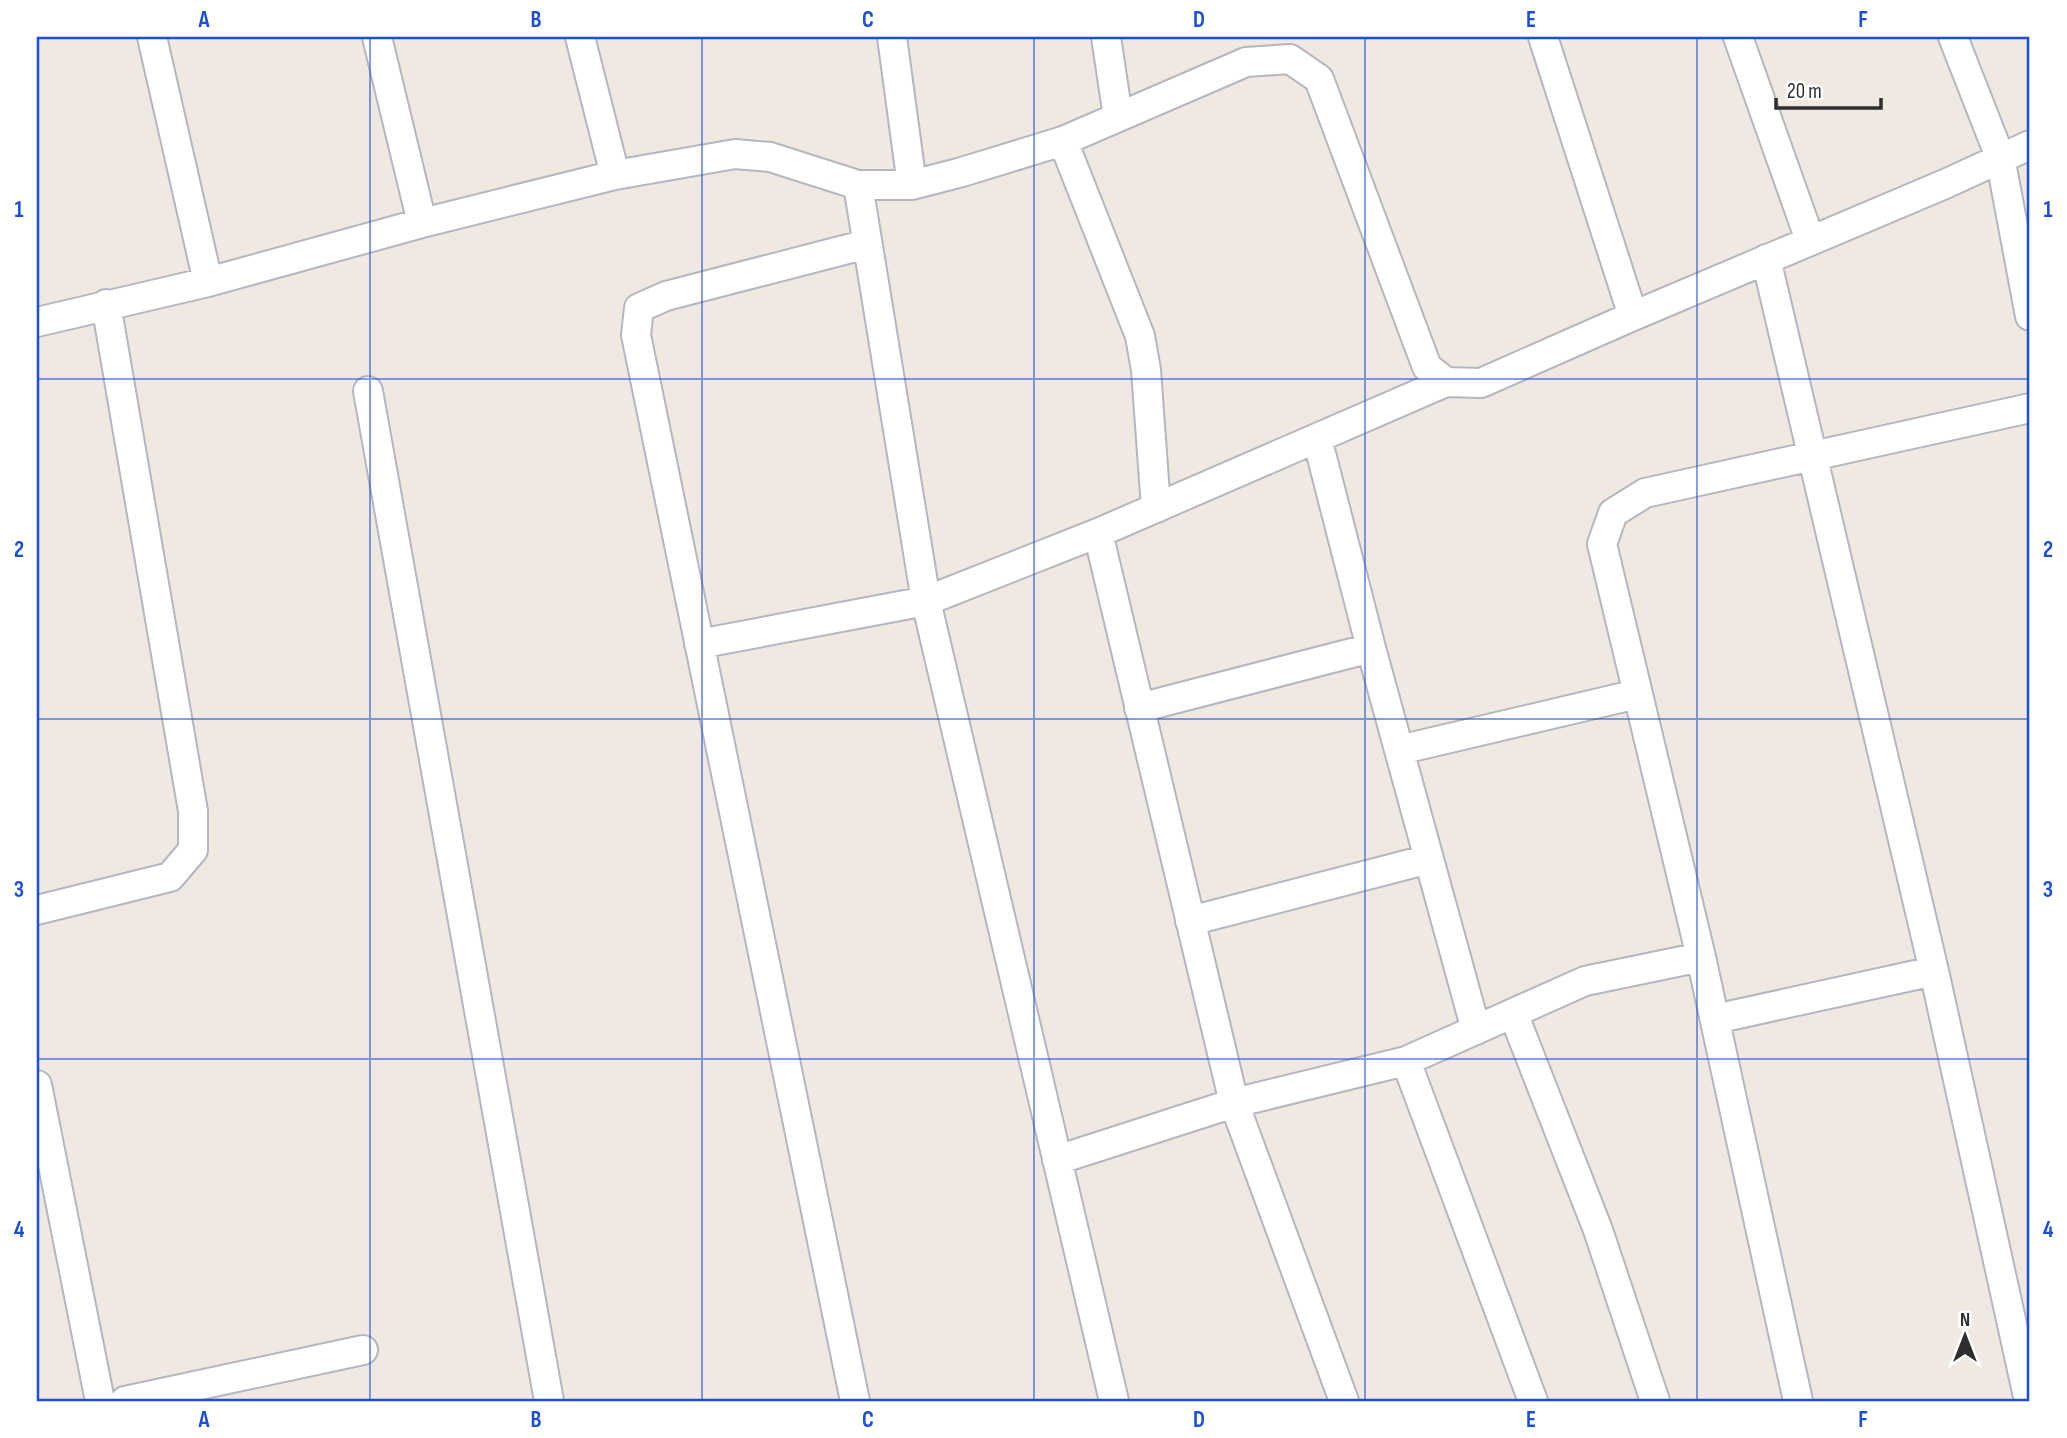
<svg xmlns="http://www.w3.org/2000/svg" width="2067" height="1438" font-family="'Sofia Sans Condensed',sans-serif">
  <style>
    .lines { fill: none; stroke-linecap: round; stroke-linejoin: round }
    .minor-casing { stroke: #b4b7c1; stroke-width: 32 }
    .minor { stroke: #fff; stroke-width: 28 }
    .grid { fill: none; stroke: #1d4ed8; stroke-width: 2; stroke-opacity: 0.55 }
    .neatline { fill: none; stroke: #1d4ed8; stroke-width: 2.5 }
    .grid-label { font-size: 23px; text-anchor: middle; font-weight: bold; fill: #1d4ed8 }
  </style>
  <rect width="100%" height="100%" fill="#efe9e1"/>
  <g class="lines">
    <g class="minor-casing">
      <path id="minor" d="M152,37l56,245
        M377,37l45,186
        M580,37l35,138
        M892,37l20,148
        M1106,37l12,80
        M1543,37l90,279
        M1738,37l72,203
        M1953,37l47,120 30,159
        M1063,141l77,195 6,34 10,138
        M858,185l68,416 188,800
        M1766,259l168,712 95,430
        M37,322l171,-40 214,-59 193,-48 120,-21 35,3 88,28h54l50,-13 101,-31 183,-79 44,-3 29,20 108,288 19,15 35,1 152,-67 312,-132 85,-39
        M368,391l181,1010
        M1317,438l54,210 105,382
        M1098,533l136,570 110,298
        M699,644l227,-43 172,-68 348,-151
        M1139,708l232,-60
        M1399,750l238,-56
        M37,910l133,-33 23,-27v-39l-87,-507
        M1190,921l239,-62
        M1513,1013l85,217 57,171
        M1715,1019l219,-48
        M1406,1061l127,340
        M37,1085l63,316
        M1057,1160l177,-57 172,-42 179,-80 116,-24
        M125,1401l238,-51
        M855,1401l-219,-1066 3,-27 27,-12 201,-52
        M1798,1401l-97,-444 -99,-413 11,-31 32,-20 385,-85"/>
    </g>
    <use href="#minor" class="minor"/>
  </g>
  <path class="grid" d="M370,37v1364M702,37v1364M1034,37v1364M1365,37v1364M1697,37v1364M37,379h1993M37,719h1993M37,1059h1993"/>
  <rect width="2067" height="1438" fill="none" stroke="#ffffff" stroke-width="77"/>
  <g transform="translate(1965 1336)" stroke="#ffffff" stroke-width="5" paint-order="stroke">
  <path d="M0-5L12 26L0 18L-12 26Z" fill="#2e2e2e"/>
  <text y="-10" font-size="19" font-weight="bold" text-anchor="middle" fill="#2e2e2e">N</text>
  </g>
  <path d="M1776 98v10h105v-10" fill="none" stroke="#2e2e2e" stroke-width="3.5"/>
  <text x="1787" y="98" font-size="21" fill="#2e2e2e" stroke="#ffffff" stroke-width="5" paint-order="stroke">20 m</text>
  <rect x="38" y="38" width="1990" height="1362" class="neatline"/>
  <g class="grid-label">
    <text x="204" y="27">A</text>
    <text x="536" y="27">B</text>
    <text x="868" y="27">C</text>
    <text x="1199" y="27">D</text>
    <text x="1531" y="27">E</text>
    <text x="1863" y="27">F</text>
    <text x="19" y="217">1</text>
    <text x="2048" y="217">1</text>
    <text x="19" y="557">2</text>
    <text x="2048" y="557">2</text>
    <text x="19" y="897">3</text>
    <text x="2048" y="897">3</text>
    <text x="19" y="1237">4</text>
    <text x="2048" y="1237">4</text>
    <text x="204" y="1427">A</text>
    <text x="536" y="1427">B</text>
    <text x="868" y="1427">C</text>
    <text x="1199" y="1427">D</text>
    <text x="1531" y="1427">E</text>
    <text x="1863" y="1427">F</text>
  </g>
</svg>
